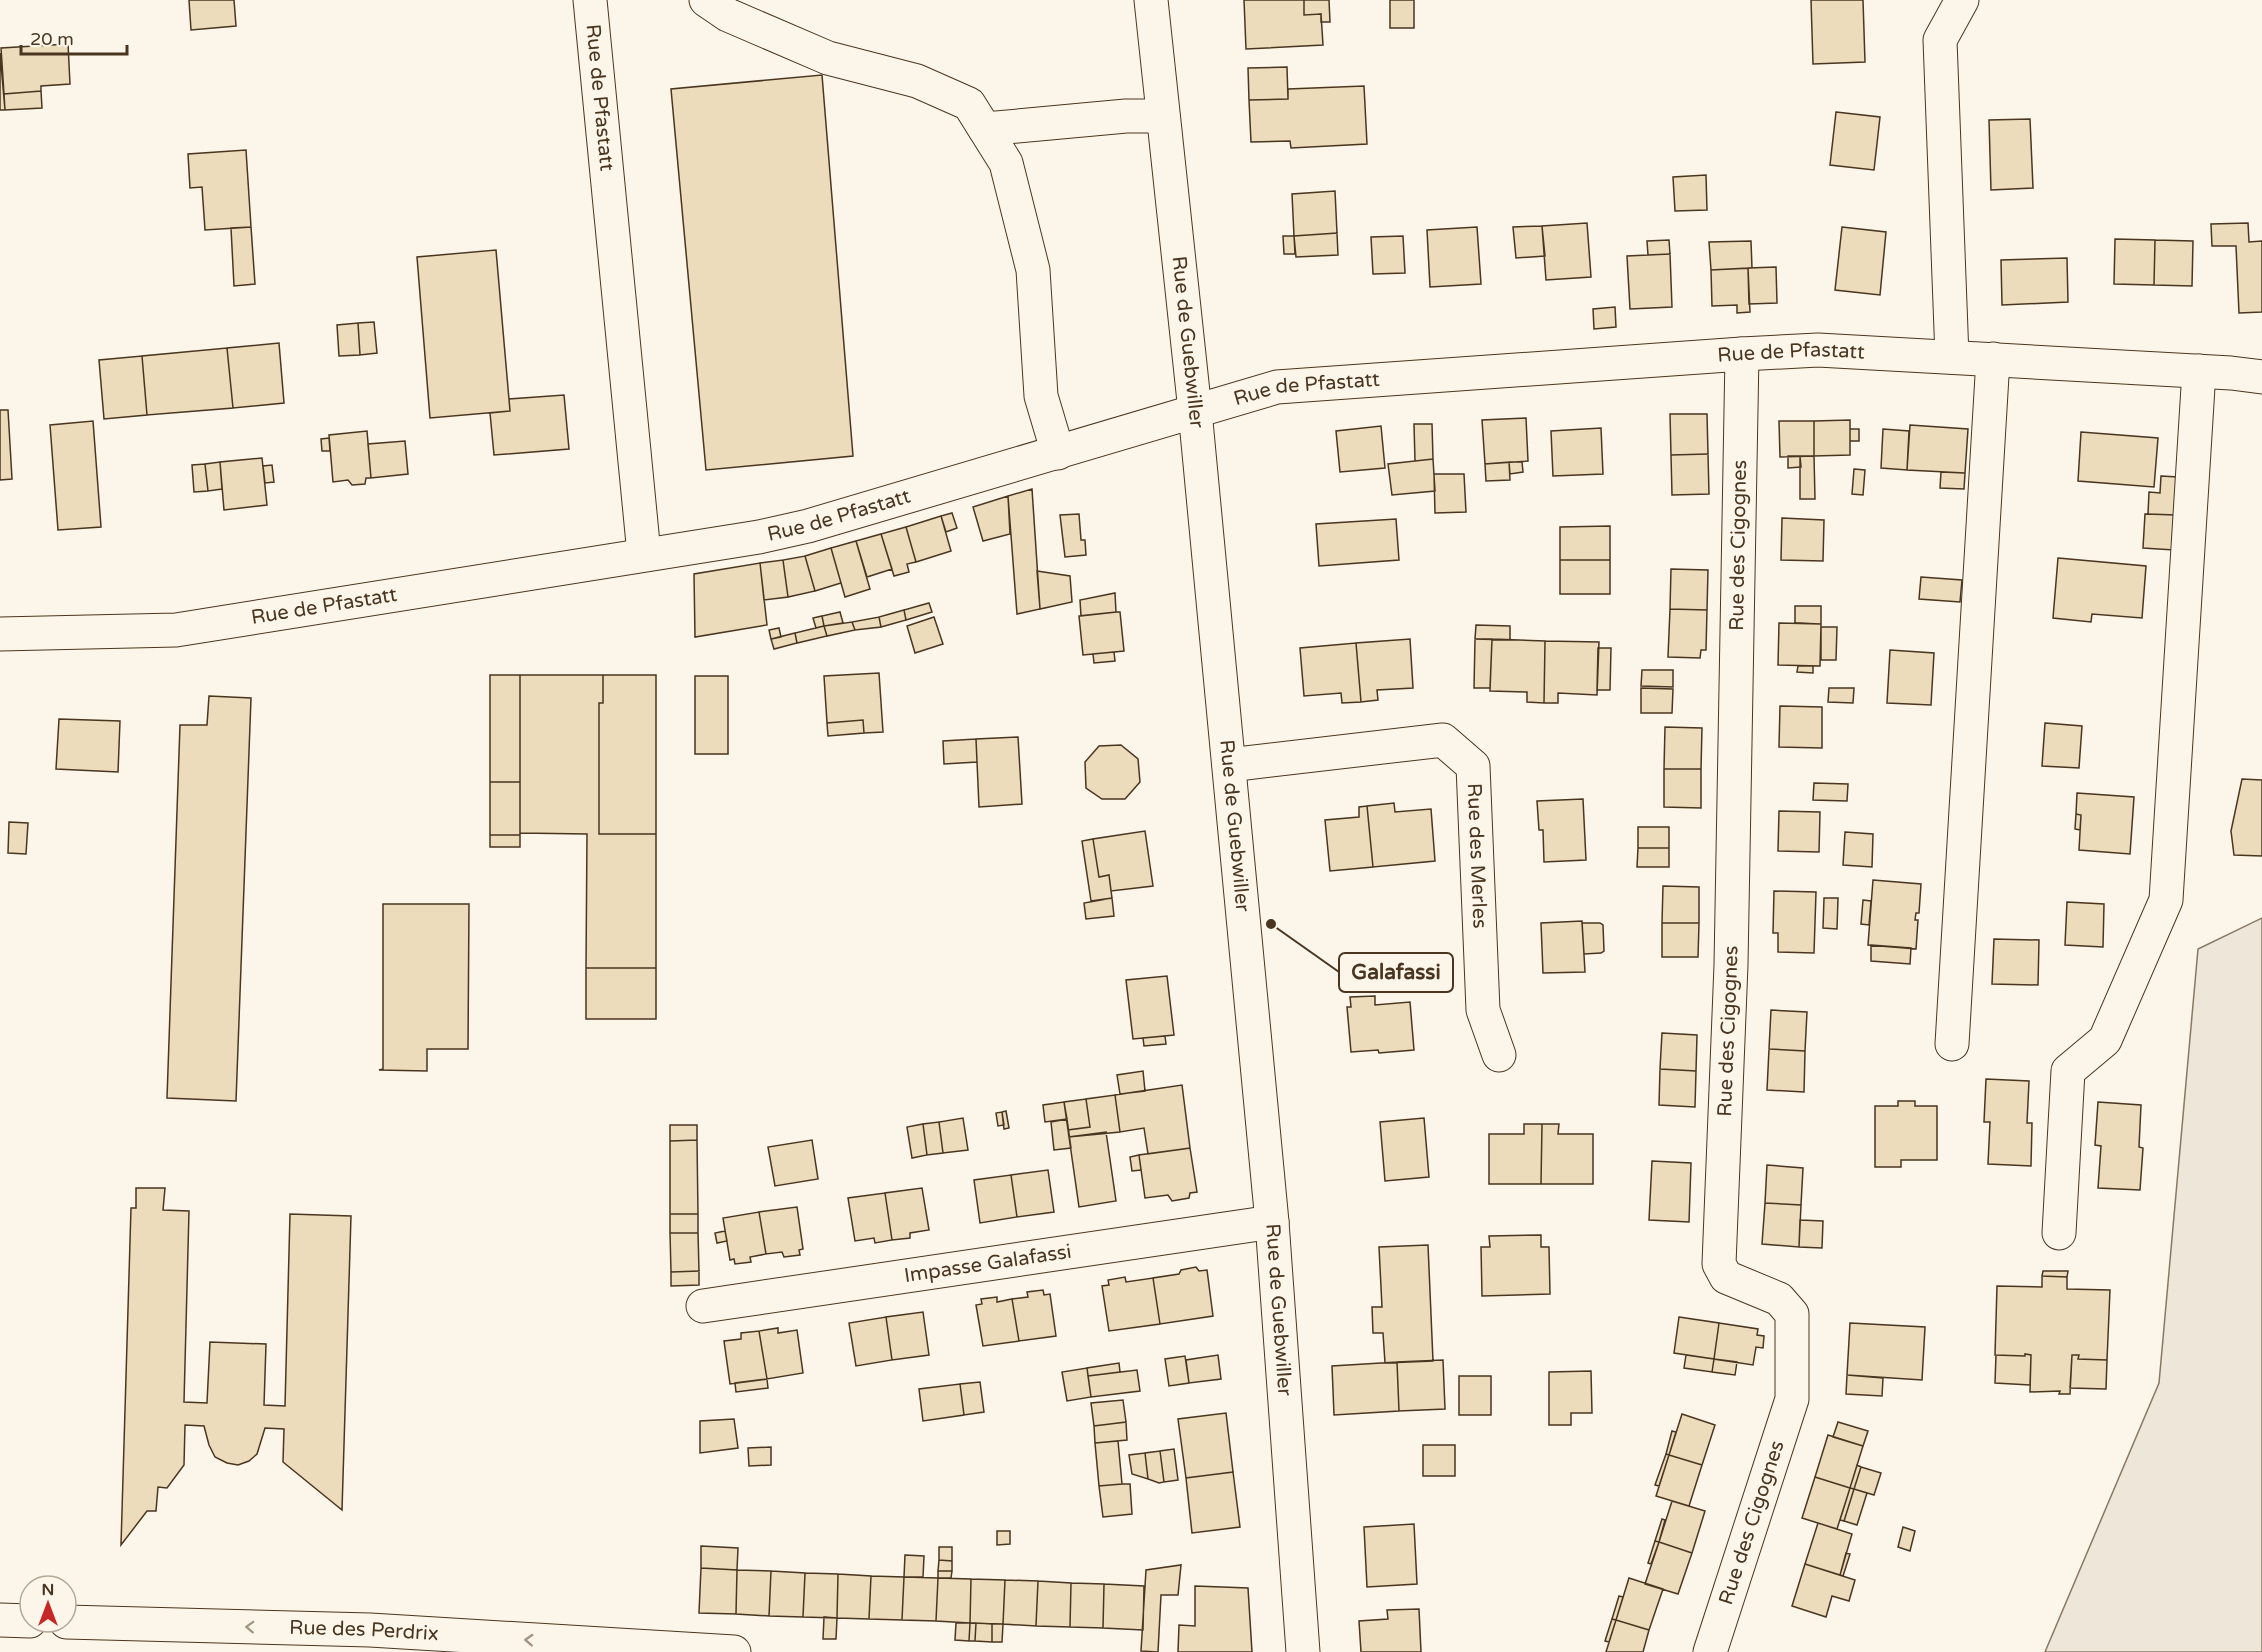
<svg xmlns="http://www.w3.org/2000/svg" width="2262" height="1652" font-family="'Varela Round',sans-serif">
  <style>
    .green { fill: #ede6d9; stroke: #887966; stroke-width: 1.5 }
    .building { fill: #ecdcbc; stroke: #4a3520; stroke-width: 1.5 }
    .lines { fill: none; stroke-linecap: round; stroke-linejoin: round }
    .minor-casing { stroke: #4a3520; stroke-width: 35 }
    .major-casing { stroke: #4a3520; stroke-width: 35 }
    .minor { stroke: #fbf6e9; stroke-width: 33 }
    .major { stroke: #fbf6e9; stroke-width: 33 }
    .oneway { stroke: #a29684 }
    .labels { text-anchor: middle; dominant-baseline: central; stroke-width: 4.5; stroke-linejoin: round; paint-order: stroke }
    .street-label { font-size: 20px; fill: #4a3520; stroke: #fbf6e9 }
    .leader { fill: none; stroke: #4a3520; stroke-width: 2 }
    .callout-dot { fill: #4a3520; stroke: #fbf6e9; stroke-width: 2 }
    .callout { fill: #fbf6e9; stroke: #4a3520; stroke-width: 2 }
    .callout-label { font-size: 21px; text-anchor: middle; font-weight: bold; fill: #4a3520 }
  </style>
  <rect width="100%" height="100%" fill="#fbf6e9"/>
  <path class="green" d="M2262,918v734h-217l114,-269 39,-434z"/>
  <path class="building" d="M189,0h45l2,26 -45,4z
    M1244,0h60v15l17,-1 2,31 -77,4z
    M1304,0h25l1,22h-9v-8l-17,1z
    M1390,0h24v28h-24z
    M1811,0h52l2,62 -52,2z
    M68,44l2,40 -29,2v5l-37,3 -3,-46z
    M0,53l5,57h-5z
    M1287,67l1,32 -39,1 -1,-32z
    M822,75l31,381 -147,14 -35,-381z
    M1364,86l3,58 -76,4 -1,-7 -39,1 -2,-42 39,-1v-10z
    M41,91l1,17 -37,2 -1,-16z
    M1836,112l44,5 -6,53 -44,-5z
    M2030,119l3,69 -42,2 -2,-70z
    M246,150l5,77 -46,3 -3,-43 -12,1 -2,-34z
    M1706,175l1,35 -32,1 -2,-34z
    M1335,191l2,42 -43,3 -2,-42z
    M1587,223l4,54 -45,3 -4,-54z
    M2248,223l1,19 13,-1v71l-23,1 -3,-67h-24l-1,-22z
    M1542,226l3,30 -29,2 -3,-31z
    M251,227l4,57 -21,2 -3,-58z
    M1477,227l4,57 -51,3 -3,-57z
    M1842,227l44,5 -6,63 -45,-5z
    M1337,233l1,22 -42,2 -2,-21z
    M1283,236h11l1,18h-11z
    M1403,236l2,37 -32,1 -2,-37z
    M2115,239l40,1 -1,45 -40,-1z
    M1669,240l1,14 -22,1 -1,-14z
    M2155,240l38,1 -1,45 -38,-1z
    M1751,241l1,27 -41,2 -2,-28z
    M496,250l14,161 -80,7 -13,-161z
    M1670,254l2,53 -42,2 -3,-53z
    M2067,258l1,44 -66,3 -1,-45z
    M1776,267l1,36 -28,1 -1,-36z
    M1748,268l2,44 -13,1v-8l-25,1 -1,-36z
    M1615,307l1,20 -22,2 -1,-20z
    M374,322l3,31 -17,2 -2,-32z
    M358,323l2,32 -21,1 -2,-31z
    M279,343l5,60 -51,5 -6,-60z
    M227,348l6,60 -86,7 -5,-59z
    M142,356l5,59 -43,4 -5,-59z
    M564,395l5,54 -75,6 -4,-42 20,-2 -1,-12z
    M0,410h8l4,69 -12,1z
    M1670,414h37l1,40 -37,1z
    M1526,418l2,43 -43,3 -3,-44z
    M1850,420v35l-36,1v-35z
    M93,421l8,106 -43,3 -8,-105z
    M1779,421h35v35l-34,1z
    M1414,424h18l1,35 -18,2z
    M1910,425l58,4 -3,44 -58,-3z
    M1381,426l4,42 -45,4 -4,-41z
    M1601,428l2,46 -50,2 -2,-45z
    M1850,429h9v12h-9z
    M1883,429l26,2 -2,39 -26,-2z
    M367,431l4,47h-5l-1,6 -13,1 -4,-5 -15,2 -4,-47z
    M2081,432l77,6 -4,49 -76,-6z
    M329,438l1,13h-8l-1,-12z
    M405,441l3,33 -37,4 -3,-34z
    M1708,454l1,40 -37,1 -1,-40z
    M1788,456h12l1,11 -13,1z
    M1800,456h14l1,43h-15z
    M262,458l5,47 -43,5 -4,-48z
    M1433,459l2,32 -43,4 -4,-31z
    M220,462l2,27 -14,2 -3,-27z
    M1509,462h13l1,10 -13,2z
    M1509,462l1,18 -24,1 -1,-17z
    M205,464l3,27 -14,1 -2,-27z
    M272,465l2,17 -9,1 -2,-17z
    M1854,469l11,1 -2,25 -11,-1z
    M1941,472l24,1 -1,16 -24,-1z
    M1434,474h30l2,38 -31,1z
    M2161,476l17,1 -2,38 -28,-1 1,-22 11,1z
    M1032,489l8,120 -23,5 -9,-118z
    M1008,496l2,38 -27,7 -10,-34z
    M952,513l5,15 -11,4 -5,-16z
    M1079,514l2,26h4l1,15 -21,2 -5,-42z
    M2145,514l31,1 -2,35 -31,-2z
    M941,516l10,35 -35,11 -10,-35z
    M1782,518l42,2 -1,41 -42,-1z
    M1396,519l3,41 -80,6 -3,-42z
    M1610,526v34h-50v-33z
    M906,527l10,35 -9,2 2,8 -15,4 -13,-42z
    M881,534l11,35 -25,8 -11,-36z
    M856,541l14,48 -25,8 -14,-49z
    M831,548l10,35 -26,8 -10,-35z
    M805,556l10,35 -27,6 -5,-37z
    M2058,558l88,8 -4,52 -50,-4 -1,8 -38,-4z
    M783,560l5,37 -24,3 -4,-37z
    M1560,560h50v34h-50z
    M760,563l7,62 -72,12 -1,-63z
    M1671,569l37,1 -1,40 -37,-1z
    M1037,571l33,5 2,26 -32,7z
    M1921,577l41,3 -2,22 -41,-3z
    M1115,593l1,19 -35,4 -1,-16z
    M929,603l3,9 -26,8 -2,-10z
    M1795,606h26v18l-26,-1z
    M1670,609l37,1 -1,40h-5l-1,8 -32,-1z
    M904,610l2,10 -25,7 -2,-10z
    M840,612l3,11 -19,3 -2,-10z
    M1116,612h4l4,39 -41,4 -4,-39z
    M822,616l2,10 -8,2 -3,-10z
    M879,617l2,10 -26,3 -3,-8z
    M934,617l9,27 -28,9 -8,-27z
    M852,622l3,8 -28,6 -3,-10z
    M1779,623l42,1 -1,42 -42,-1z
    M1476,625l34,1v14l-35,-1z
    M824,626l3,10 -30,7 -2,-10z
    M1821,627h16l-1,33h-15z
    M779,628l2,9 -10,2 -2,-9z
    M795,633l2,10 -23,6 -3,-10z
    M1410,639l3,49 -36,2 1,10 -17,2 -5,-59z
    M1475,639h17l-2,49h-16z
    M1492,639l53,2 -1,62 -17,-1v-10l-37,-1z
    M1545,641l54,1 -2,53 -39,-2v10h-14z
    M1356,643l5,59 -19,1 -1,-10 -37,3 -4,-48z
    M1598,648h13l-1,42h-13z
    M1890,650l44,3 -3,52 -44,-2z
    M1114,652l1,9 -21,2 -1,-9z
    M1798,666h15v7l-16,-1z
    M1642,670h31v17l-32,-1z
    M879,673l4,59 -19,1 -1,-13 -36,3 -3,-47z
    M490,675h30v107h-30z
    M520,675h83v28h-4v131h57v134h-70l1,-134 -67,-1z
    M603,675h53v159h-57v-131h4z
    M695,676h33v78h-33z
    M1641,688l32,1 -1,24h-31z
    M1829,688h25l-1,15 -25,-1z
    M209,696l42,2 -15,403 -69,-3 13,-373h27z
    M1780,706l42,1v41l-43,-1z
    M59,719l61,2 -2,51 -62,-3z
    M863,720l1,13 -36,3 -1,-13z
    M2045,723l37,3 -3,42 -37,-2z
    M1665,727l37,1 -1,41h-37z
    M1018,737l4,67 -43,3 -3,-68z
    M976,739l1,23 -33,2 -1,-23z
    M1121,745l17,14 2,23 -15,17h-23l-16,-11 -1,-26 14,-16z
    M1664,769h37v39l-37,-1z
    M2242,779l20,1v76l-28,-1 -3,-24z
    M490,782h30v53h-30z
    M1814,783l34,1 -1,17 -34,-1z
    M2077,793l57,4 -4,57 -51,-4 2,-35 -5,-1z
    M1583,799l3,61 -42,2 -1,-32h-4l-2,-29z
    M1394,803l1,9 36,-3 4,52 -62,6 -6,-61z
    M1367,806l6,61 -43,4 -5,-51 34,-3v-10z
    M1779,811l41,1 -1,40 -41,-1z
    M2076,814l5,1 -1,15 -5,-1z
    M9,822l19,1 -2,31 -18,-1z
    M1638,827h31v21h-31z
    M1145,831l8,55 -42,5 -2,-16 -10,2 -6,-38z
    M1845,832l28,2 -1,33 -29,-2z
    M490,835h30v12h-30z
    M1093,839l6,38 10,-2 3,23 -21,3 -9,-60z
    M1638,848h31v19h-32z
    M1873,880l48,4 -2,29h-3l-1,7h3l-2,29 -48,-4z
    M1663,886l36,1v36h-37z
    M1774,891l42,1 -2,61 -36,-1v-19h-5z
    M1112,898l2,18 -28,3 -2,-16z
    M1824,898h14l-1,31 -14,-1z
    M1863,900l8,1 -2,24 -8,-1z
    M2067,902l37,2 -1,43 -38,-2z
    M383,904h86l-1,145h-41v22l-48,-1 4,-1z
    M1582,921l3,51 -42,1 -2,-50z
    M1582,923h18l3,2 1,26 -3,2 -17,1z
    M1662,923h37l-1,34h-36z
    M1994,939l45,1 -1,45 -46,-1z
    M1871,945l40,3 -1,16 -39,-3z
    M586,968h70v51h-70z
    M1167,976l7,59 -41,4 -7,-59z
    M1375,996v9l35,-3 4,48 -35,3 -1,-3 -27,2 -4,-45h4l-1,-10z
    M1771,1010l36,2 -2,39 -36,-2z
    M1662,1033l35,2 -1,36 -36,-2z
    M1165,1036l1,8 -22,2 -1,-8z
    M1769,1049l36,2 -1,41 -37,-2z
    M1660,1069l36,2 -1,36 -36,-2z
    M1143,1071l2,20 -25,3 -3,-19z
    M1986,1079l43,2 -2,42h5l-1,43 -43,-2 2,-42h-6z
    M1182,1085l8,63 -42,6 -4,-26 -24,4 -5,-37z
    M1115,1095l5,37 -51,5 -1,-7 22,-3 -4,-28z
    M1086,1099l4,28 -22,3 -4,-28z
    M1898,1101h17v5h22v54h-36v7h-26v-61h23z
    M1064,1102l3,17 -22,3 -2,-17z
    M2098,1102l43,3 -2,42 4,1 -3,42 -42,-2 3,-42 -6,-1z
    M1006,1111l3,17 -5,1 -2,-17z
    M1002,1112l2,13 -6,1 -2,-13z
    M963,1118l5,32 -25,3 -4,-31z
    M1424,1118l5,59 -44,4 -5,-59z
    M1067,1119l4,29 -17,2 -3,-28z
    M939,1122l4,31 -16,2 -4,-31z
    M923,1124l4,31 -15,3 -5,-31z
    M1524,1124h18l-1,60h-52v-50h35z
    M1542,1124h17l-1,10h35v50h-52z
    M670,1125h27v15l-27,1z
    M1106,1132l10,69 -37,6 -10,-70z
    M697,1140l1,74h-28v-73z
    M812,1140l6,39 -43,7 -7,-39z
    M1190,1148l7,44 -7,1 -1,5 -17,3 -4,-6 -23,3 -6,-43z
    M1139,1155l2,15 -9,1 -2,-14z
    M1652,1161l39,2 -2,59 -40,-2z
    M1767,1165l36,3 -2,37 -36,-2z
    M1048,1170l6,42 -37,5 -6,-42z
    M1011,1175l6,42 -37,6 -6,-43z
    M136,1188h29l-2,22 26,1 -5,191 23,1 3,-61 56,2 -2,61 21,1 5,-192 61,2 -9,294 -59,-48 1,-33 -19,-1 -8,26 -8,7 -11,4 -11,-2 -12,-6 -6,-12 -5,-19 -19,-1 -1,40 -17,23 -9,-1 -2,24h-9l-26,34 10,-337h5z
    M922,1188l7,42 -19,3v5l-18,2 -7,-47z
    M885,1193l7,47 -17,3 -1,-5 -19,3 -7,-43z
    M1765,1203l36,2 -2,42 -37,-3z
    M797,1207l6,42 -4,1 1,5 -16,2 -2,-5 -16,2 -7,-42z
    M759,1212l7,42 -16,3 1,5 -16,2 -1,-5 -4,1 -7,-42z
    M670,1214h28v19h-28z
    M1800,1220l23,1 -1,27 -23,-1z
    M725,1231l2,10 -10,2 -2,-10z
    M670,1233h28l1,38 -28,1z
    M1541,1235v12h8l1,47 -68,2 -1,-49h9l-1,-11z
    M1428,1245l5,116 -48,2 -2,-30h-10l-1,-26h10l-3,-60z
    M1196,1267l3,4 8,-1 6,46 -53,8 -7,-46 26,-4 2,-4z
    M699,1271v14l-28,1v-14z
    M2043,1271h25l-1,6 -25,-1z
    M2042,1276l25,1v12l43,1 -3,70 -29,-1 1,-4h-7l-2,39h-11l1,-3 -30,1 1,-37 -6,-1v2l-30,-1 2,-69 45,1z
    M1125,1277l1,5 27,-4 7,46 -51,7 -7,-45 7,-1 -1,-5z
    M1043,1290l1,5 6,-1 6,42 -37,5 -7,-42 16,-2 -1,-5z
    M997,1297v5l15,-3 7,42 -36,5 -7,-41 6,-1 -1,-5z
    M923,1312l6,43 -37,5 -6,-43z
    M886,1317l6,43 -36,6 -7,-43z
    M1679,1317l40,6 -5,36 -40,-6z
    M1719,1323l39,6 -1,6 7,1 -1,12 -7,-1 -3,18 -39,-6z
    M1850,1323l75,4 -3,53 -75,-5z
    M778,1328v5l19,-3 6,43 -36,6 -8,-48z
    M759,1331l8,48 -37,5 -6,-43 17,-2v-6z
    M2025,1354l6,1 -1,30 -35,-2 1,-28 29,1z
    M1218,1355l3,24 -32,4 -3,-23z
    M1686,1355l28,4 -2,13 -28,-4z
    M2072,1355h7l-1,4 29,1 -1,29 -36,-1z
    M1185,1356l4,27 -20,3 -4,-27z
    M1714,1359l23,3 -2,13 -23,-3z
    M1443,1360l2,49 -46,2 -2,-49z
    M1397,1362l2,49 -65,4 -2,-49z
    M1119,1363l1,9 -32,4 -1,-8z
    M1087,1368l4,29 -24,4 -5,-29z
    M1137,1370l3,21 -49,6 -3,-21z
    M1591,1371l1,42h-21v12h-22v-53z
    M1847,1375l36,3 -1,18 -36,-2z
    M1459,1376h32v39h-32z
    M767,1379l1,9 -32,4 -1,-9z
    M980,1382l4,30 -20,3 -4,-31z
    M960,1384l4,31 -41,6 -4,-32z
    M1123,1400l3,22 -32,4 -3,-23z
    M1226,1413l7,59 -47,6 -8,-59z
    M1682,1414l33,11 -13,40 -33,-10z
    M734,1419l4,29 -38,5v-32z
    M1126,1422l1,18 -32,3 -1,-17z
    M1838,1422l30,9 -5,15 -30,-9z
    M1672,1431l4,1 -7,23 -3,-1z
    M1828,1435l35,11 -13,42 -35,-11z
    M1118,1441l4,43 -23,2 -4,-43z
    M1423,1445h32v31h-32z
    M771,1447v18l-22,1 -1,-18z
    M1174,1449l4,31 -14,2 -4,-31z
    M1160,1451l4,31 -5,1 -11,-4 -3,-26z
    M1145,1453l3,26 -16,-5 -3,-19z
    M1666,1454l3,1 -10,31 -4,-1z
    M1669,1455l33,10 -13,41 -33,-10z
    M1857,1465l4,2 -7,22 -4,-1z
    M1861,1467l20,6 -7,22 -20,-6z
    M1233,1472l7,55 -48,6 -6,-55z
    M1815,1477l35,11 -13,41 -35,-11z
    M1122,1484h8l2,30 -29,3 -4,-31z
    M1850,1488l4,1 -10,32 -4,-1z
    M1854,1489l13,4 -10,32 -13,-4z
    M1672,1501l33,10 -13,42 -33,-11z
    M1662,1519l3,1 -6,22 -4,-1z
    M1818,1523l34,11 -12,41 -35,-11z
    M1414,1524l3,60 -50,3 -3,-60z
    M1903,1527l12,4 -5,20 -12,-4z
    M997,1531h13v13l-13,1z
    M1655,1541l4,1 -8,22 -3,-1z
    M1659,1542l33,11 -14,41 -33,-10z
    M701,1546l37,2 -1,22 -36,-2z
    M939,1547h13v14l-13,-1z
    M1846,1553l4,1 -7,22 -3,-1z
    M905,1555l19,1 -1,21h-19z
    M939,1560l13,1v10h-14z
    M1805,1564l50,16 -6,21 -17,-5 -6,21 -34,-11z
    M1181,1565l-3,30h-17l-3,57 -17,-1 5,-81z
    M701,1568l36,2 -1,44 -37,-1z
    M737,1570l34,1 -2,45 -33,-2z
    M771,1571l34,2 -2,44 -34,-1z
    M938,1571h14l-1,7h-13z
    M805,1573l33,1 -1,44 -34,-1z
    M838,1574l33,2 -2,43 -32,-1z
    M871,1576l33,1 -2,43 -33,-1z
    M904,1577l34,1 -2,43 -34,-1z
    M938,1578l33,1 -1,44 -34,-2z
    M1629,1578l34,11 -14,41 -33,-10z
    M971,1579l34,1 -2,44 -33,-1z
    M1005,1580l33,1 -2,45 -33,-2z
    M1038,1581l33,2 -1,44 -34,-1z
    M1071,1583l33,1 -1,44 -33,-1z
    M1104,1584l40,2 -1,44 -40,-2z
    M1195,1586l53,2 4,64h-74l1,-27 16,1z
    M1619,1596l4,1 -7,23 -4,-1z
    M1419,1609l2,43h-60l-2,-31 29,-2 -1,-9z
    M824,1617l13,1 -1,21h-13z
    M1612,1619l4,1 -7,22 -4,-1z
    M1616,1620l33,10 -6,22h-37z
    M956,1623h14l-1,18 -14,-1z
    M970,1623h6l-1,18h-6z
    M976,1623l16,1v18l-17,-1z
    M992,1624h11l-1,18h-10z"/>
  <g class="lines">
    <g class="minor-casing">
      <g id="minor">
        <path id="s1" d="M590,0l54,554"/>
        <path d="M706,0l22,15 100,43 89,23 52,23 37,59 27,107 8,126 17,57"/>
        <path d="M985,129l141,-13h37"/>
        <path d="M1952,357l-12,-317 22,-40"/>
        <path id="s2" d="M0,634l176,-4 583,-93 49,-11 469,-139 465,-33 76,-4 413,23 31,4"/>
        <path id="s3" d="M1229,765l214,-25 30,26 10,244 16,45"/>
        <path d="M1952,1044l41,-685"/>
        <path d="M2059,1233l9,-162 37,-31 61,-140 33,-529"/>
        <path id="s4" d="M703,1306l569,-84"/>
        <path d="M0,1620l30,1"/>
        <path id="s5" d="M66,1622l304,8 364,22"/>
        <path id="s6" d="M1710,1652l82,-253v-85l-13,-15 -53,-22 -7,-13 12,-299 11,-611"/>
      </g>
    </g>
    <g class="major-casing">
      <g id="major">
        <path id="s7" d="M1151,0l44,411 77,811 31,430"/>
      </g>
    </g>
    <use href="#minor" class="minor"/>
    <use href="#major" class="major"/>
  </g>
  <defs><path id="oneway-chevron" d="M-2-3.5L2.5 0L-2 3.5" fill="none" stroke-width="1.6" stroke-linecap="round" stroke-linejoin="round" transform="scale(1.5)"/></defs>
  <g class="oneway">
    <use href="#oneway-chevron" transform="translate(250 1627) rotate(-178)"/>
    <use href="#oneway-chevron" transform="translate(529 1640) rotate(-177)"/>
  </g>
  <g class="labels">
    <g class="street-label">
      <text stroke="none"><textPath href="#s1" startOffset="98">Rue de Pfastatt</textPath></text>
      <text stroke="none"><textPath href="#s7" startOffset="344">Rue de Guebwiller</textPath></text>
      <text stroke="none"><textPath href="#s2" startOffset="1821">Rue de Pfastatt</textPath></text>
      <text stroke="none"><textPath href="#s2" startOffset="1335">Rue de Pfastatt</textPath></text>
      <text stroke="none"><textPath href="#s2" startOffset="849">Rue de Pfastatt</textPath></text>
      <text stroke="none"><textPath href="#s6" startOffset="1162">Rue des Cigognes</textPath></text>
      <text stroke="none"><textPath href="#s2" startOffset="326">Rue de Pfastatt</textPath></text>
      <text stroke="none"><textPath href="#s7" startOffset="830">Rue de Guebwiller</textPath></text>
      <text stroke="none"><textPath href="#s3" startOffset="345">Rue des Merles</textPath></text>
      <text stroke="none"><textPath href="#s6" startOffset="676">Rue des Cigognes</textPath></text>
      <text stroke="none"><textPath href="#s4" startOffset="288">Impasse Galafassi</textPath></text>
      <text stroke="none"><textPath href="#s7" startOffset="1316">Rue de Guebwiller</textPath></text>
      <text stroke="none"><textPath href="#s6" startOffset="136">Rue des Cigognes</textPath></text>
      <text stroke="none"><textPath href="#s5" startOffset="298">Rue des Perdrix</textPath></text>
    </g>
  </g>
  <path class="leader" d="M1271 924L1339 972"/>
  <circle class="callout-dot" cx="1271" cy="924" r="6"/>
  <rect class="callout" x="1339" y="953" width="114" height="39" rx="6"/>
  <g class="callout-label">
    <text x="1396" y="979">Galafassi</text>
  </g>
  <g transform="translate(48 1604)"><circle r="28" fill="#fbf6e9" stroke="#b4a999" stroke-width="1.5"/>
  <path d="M0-4.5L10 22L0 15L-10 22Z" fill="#c62828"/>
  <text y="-9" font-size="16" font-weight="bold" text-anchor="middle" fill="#4a3520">N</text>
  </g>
  <path d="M21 45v9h106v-9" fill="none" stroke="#4a3520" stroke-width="3"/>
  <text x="30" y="45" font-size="18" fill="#4a3520" stroke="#fbf6e9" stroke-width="4.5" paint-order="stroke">20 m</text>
</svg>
